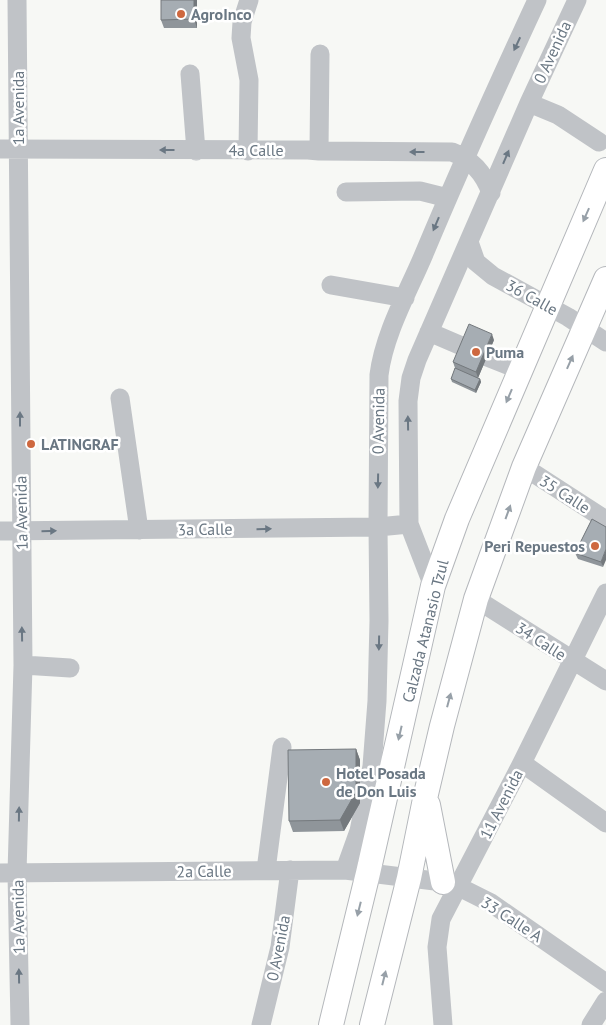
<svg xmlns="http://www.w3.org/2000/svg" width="606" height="1025" font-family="'PT Sans',sans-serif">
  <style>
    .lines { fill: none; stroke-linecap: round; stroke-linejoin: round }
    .major-casing { stroke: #b4b7bb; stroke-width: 26 }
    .minor { stroke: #c0c3c7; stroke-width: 19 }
    .major { stroke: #fff; stroke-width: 24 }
    .wall { fill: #8f959a }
    .shaded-wall { fill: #74797d }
    .building { fill: #a6adb3; stroke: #74797d }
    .oneway { fill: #6a7783 }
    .oneway2 { fill: #97a0a8 }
    .poi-dot { fill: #ce683f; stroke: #fff; stroke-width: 2 }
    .labels { text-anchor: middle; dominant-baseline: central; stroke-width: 5; stroke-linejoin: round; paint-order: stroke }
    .poi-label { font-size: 16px; font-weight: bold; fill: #6a7783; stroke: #fff; text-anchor: start }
    .street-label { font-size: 16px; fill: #6a7783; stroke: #fff }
  </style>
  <rect width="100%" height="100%" fill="#f7f8f5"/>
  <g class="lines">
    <g class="major-casing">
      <path id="major" d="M428,805l15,77
        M331,1025l37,-152 65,-287 24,-67 149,-349
        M372,1025l37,-147 17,-84 16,-68 34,-127 48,-132 82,-188"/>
    </g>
    <path class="minor" d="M17,0l6,665 -6,208 3,152
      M190,74l6,77
      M529,103l29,12 41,27
      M0,149l308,1 11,1 133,1c19,7 32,21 39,41
      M248,151l1,-71 -8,-42 1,-16 7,-22
      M319,151l1,-97
      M346,192l74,-1 28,7
      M469,242l7,20 17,14 75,41 38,25
      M331,285l74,13
      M429,332l35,15
      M487,357l33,13
      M120,398l19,132
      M524,467l82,53
      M0,531l378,-4 31,-3
      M433,586l-24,-62 -1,-123 3,-23 6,-18 112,-257 48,-103
      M476,599l130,82
      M23,665l47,3
      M522,763l84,60
      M266,870l16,-123
      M345,870l14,-39 13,-65 5,-65 2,-80 -1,-94 1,-152c5,-41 29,-83 45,-121 36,-86 74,-170 113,-254
      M0,873l345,-3 98,12 16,5 32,16 115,80
      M261,1025l19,-78 10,-77
      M443,1025l-6,-78 4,-28 81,-156 84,-170
      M591,1025l15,-24"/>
    <use href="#major" class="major"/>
  </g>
  <path class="wall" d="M197,0v28h-33l-3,-8z
    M494,340l-16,38 2,1 1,3 -5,11 -24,-11 -1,-3 4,-11 -2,-6z
    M592,519l11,48 -25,-8 -3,-6z
    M356,749l4,11v43l-16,28 -51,1 -4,-11z"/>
  <path class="shaded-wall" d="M194,0h3v28l-3,-9z
    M492,334l2,6 -16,38 -2,-6z
    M480,379l1,3 -5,11 -1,-3z
    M606,549v11l-3,7 -2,-5z
    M356,749l4,11v43l-16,28 -4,-11z"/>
  <path class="building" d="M161,0h33v19l-33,1z
    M469,324l23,10 -16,38 -23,-10z
    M455,368l25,11 -5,11 -24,-11z
    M592,519l14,8v22l-5,13 -26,-9z
    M356,749v43l-16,28 -51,1 -1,-71z"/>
  <defs><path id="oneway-solid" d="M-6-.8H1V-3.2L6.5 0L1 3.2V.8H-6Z" transform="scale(1.25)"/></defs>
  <g class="oneway">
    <use href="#oneway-solid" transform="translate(517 44) rotate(115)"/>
    <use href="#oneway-solid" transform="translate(167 150) rotate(-180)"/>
    <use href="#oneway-solid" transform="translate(417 152) rotate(-180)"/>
    <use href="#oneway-solid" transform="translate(506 157) rotate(-67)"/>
    <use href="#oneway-solid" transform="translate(436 224) rotate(113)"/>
    <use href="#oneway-solid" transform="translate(20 419) rotate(-90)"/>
    <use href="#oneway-solid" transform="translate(408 423) rotate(-91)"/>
    <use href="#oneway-solid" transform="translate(378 481) rotate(91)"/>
    <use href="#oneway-solid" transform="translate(264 529) rotate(-1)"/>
    <use href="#oneway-solid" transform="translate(49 531) rotate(-1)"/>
    <use href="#oneway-solid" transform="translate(22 634) rotate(-91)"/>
    <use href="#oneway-solid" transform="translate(379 643) rotate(91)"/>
    <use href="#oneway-solid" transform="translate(19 814) rotate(-89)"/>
    <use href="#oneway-solid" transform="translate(19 976) rotate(-91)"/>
  </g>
  <g class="oneway2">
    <use href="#oneway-solid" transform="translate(586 215) rotate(114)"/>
    <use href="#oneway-solid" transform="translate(570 362) rotate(-66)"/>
    <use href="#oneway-solid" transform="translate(509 396) rotate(113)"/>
    <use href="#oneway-solid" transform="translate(508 512) rotate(-70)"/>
    <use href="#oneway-solid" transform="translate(449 700) rotate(-75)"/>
    <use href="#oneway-solid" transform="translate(400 733) rotate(103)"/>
    <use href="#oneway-solid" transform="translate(359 909) rotate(104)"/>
    <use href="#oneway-solid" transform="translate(384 978) rotate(-76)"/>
  </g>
  <g class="poi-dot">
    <circle cx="181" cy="14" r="5"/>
    <circle cx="476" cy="352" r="5"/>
    <circle cx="31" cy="444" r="5"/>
    <circle cx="595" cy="546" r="5"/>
    <circle cx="326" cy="782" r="5"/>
  </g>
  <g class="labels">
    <g class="poi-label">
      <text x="191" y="14">AgroInco</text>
      <text x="486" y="352">Puma</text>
      <text x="41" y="444">LATINGRAF</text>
      <text x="585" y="546" text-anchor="end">Peri Repuestos</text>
      <text x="336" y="773">Hotel Posada<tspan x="336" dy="18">de Don Luis</tspan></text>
    </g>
    <g class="street-label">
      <text transform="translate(552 52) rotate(-65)">0 Avenida</text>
      <text transform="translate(18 108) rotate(-90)">1a Avenida</text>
      <text x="256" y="150">4a Calle</text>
      <text transform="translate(532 297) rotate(29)">36 Calle</text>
      <text transform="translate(378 421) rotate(-89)">0 Avenida</text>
      <text transform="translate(565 494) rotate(33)">35 Calle</text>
      <text transform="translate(21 513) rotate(-91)">1a Avenida</text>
      <text transform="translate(205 529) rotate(-1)">3a Calle</text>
      <text transform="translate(425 631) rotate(-76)">Calzada Atanasio Tzul</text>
      <text transform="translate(541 641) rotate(33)">34 Calle</text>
      <text transform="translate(501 804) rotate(-63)">11 Avenida</text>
      <text transform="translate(204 871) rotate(-1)">2a Calle</text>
      <text transform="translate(18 917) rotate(-91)">1a Avenida</text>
      <text transform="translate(512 919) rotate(33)">33 Calle A</text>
      <text transform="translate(278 948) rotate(-79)">0 Avenida</text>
    </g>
  </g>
</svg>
